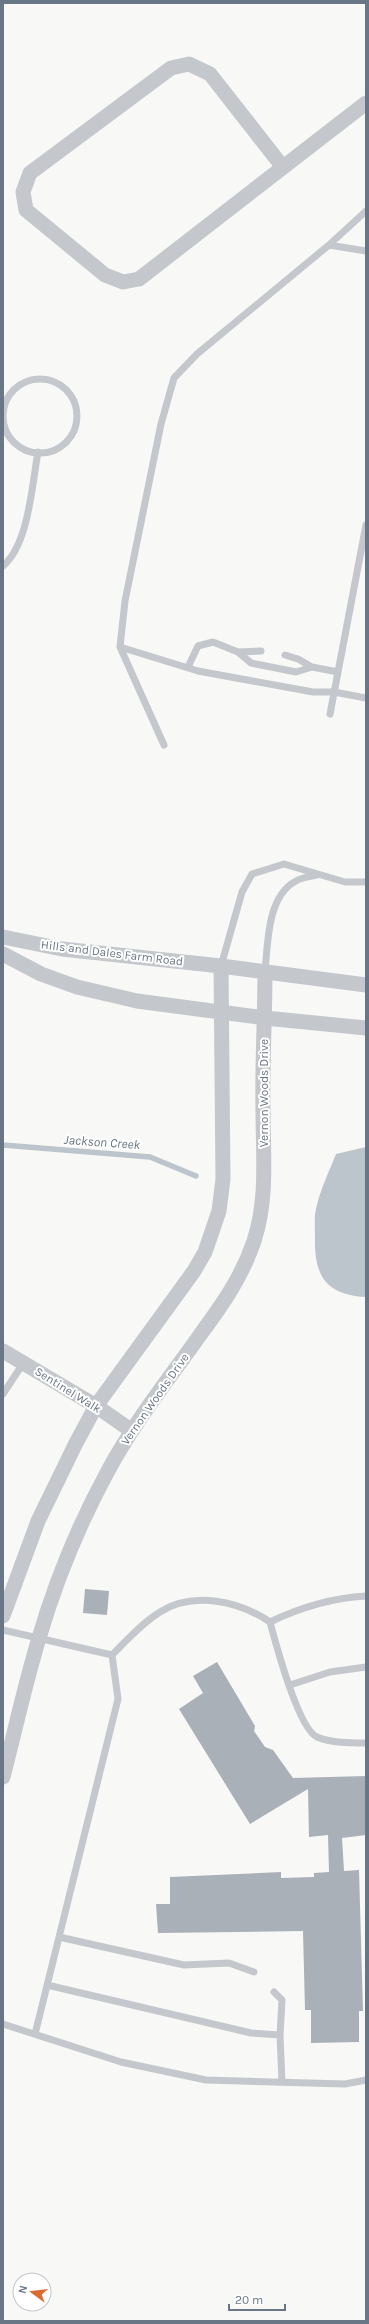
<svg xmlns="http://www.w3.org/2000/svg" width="369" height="2324" font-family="Karla,sans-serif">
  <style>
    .water { fill: #bcc5cb }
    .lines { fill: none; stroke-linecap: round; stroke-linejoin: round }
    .stream { stroke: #bcc5cb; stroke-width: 5.5 }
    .building { fill: #a9b0b7 }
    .service { stroke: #c4c7cb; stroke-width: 7 }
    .minor { stroke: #c4c7cb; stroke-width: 15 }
    .labels { text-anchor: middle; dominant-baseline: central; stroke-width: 4; stroke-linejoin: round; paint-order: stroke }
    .street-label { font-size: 12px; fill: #697686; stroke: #fff }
    .water-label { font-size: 13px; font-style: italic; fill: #647781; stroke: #fff }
  </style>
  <rect width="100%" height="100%" fill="#f8f8f6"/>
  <path class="water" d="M366,1147v150c-40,-2 -52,-21 -51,-60 0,-9 -1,-20 1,-28 4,-19 13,-37 20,-55z"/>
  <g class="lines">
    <path class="stream" d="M3,1145l147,12 46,19"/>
  </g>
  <path class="building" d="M85,1589l24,2 -2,24 -24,-2z
    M217,1662l38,64 -1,5 11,16 8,3 20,28 73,-2v59l-24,3 2,33 15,-1 4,141h-4v31l-48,1v-33h-6l-2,-79 -145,2 -2,-29h14v-27l111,-5v6l33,-1v-4l15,-1 -1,-37 -19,2 -1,-48 -58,35 -71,-115 24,-16 -10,-17z"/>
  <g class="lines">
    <path class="service" d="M329,245l37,6
      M3 416a37 37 0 1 1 74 0a37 37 0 1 1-74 0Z
      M3,566c26,-22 29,-82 35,-114
      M120,647l78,24 115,21h21l32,6
      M238,652l23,-1
      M285,655l13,4 14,8
      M188,667l10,-21 15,-4 25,10 13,11 45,9 16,-5 26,5
      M330,714l36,-189
      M164,745l-44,-98 5,-46 36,-177 13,-46 23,-24 132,-109 37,-34
      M221,966l21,-74 10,-18 32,-10 61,18h21
      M265,971c3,-28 2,-75 31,-90 6,-4 15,-4 21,-6
      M3,1394l21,-32
      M270,1622c31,-15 61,-24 96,-26
      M3,1630l109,25c15,-15 30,-32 48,-43 34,-21 79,-11 110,10 6,22 28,106 47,115 14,6 34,6 49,6
      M290,1685l40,-13 36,-5
      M59,1937l125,28 45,-2 25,9
      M47,1985l204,48 29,2 2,47
      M274,1992l8,8 -2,35
      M3,2024l118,38 85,18 139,4 21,-4
      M35,2034l83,-335 -6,-44"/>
    <path class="minor" d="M282,166l-72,-92 -21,-10 -18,4 -141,105 -7,19 3,18 79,65 18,7 16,-3 227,-176
      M3,937l59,12 159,17 145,19
      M3,954l38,20 36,13 60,14 128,17 101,10
      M3,1351l93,55 36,25
      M3,1616l35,-95 38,-78 20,-37 98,-135 11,-19 14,-41 4,-32 -2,-213
      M3,1777c12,-46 22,-93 36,-139 17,-58 41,-116 70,-169 26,-48 60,-90 91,-134 22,-30 42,-58 54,-94 14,-43 9,-86 9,-130 -1,-47 2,-93 2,-140"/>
  </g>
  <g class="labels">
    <g class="street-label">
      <text transform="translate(112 953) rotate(7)">Hills and Dales Farm Road</text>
      <text transform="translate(264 1093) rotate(-90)">Vernon Woods Drive</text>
      <text transform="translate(68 1390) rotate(32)">Sentinel Walk</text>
      <text transform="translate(155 1399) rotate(-55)">Vernon Woods Drive</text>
    </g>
    <g class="water-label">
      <text transform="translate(102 1142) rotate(4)">Jackson Creek</text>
    </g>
  </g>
  <rect width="369" height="2324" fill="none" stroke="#697686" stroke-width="8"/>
  <g transform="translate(32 2292) rotate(285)"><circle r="19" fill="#ffffff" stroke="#c3c8cf"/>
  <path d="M0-3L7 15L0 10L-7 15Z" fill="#dd6a31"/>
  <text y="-6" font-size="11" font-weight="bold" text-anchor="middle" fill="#697686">N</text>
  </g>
  <path d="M229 2304v6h56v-6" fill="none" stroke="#697686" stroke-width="2"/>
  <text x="235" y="2304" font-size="12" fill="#697686" stroke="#ffffff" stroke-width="3" paint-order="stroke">20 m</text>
</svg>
